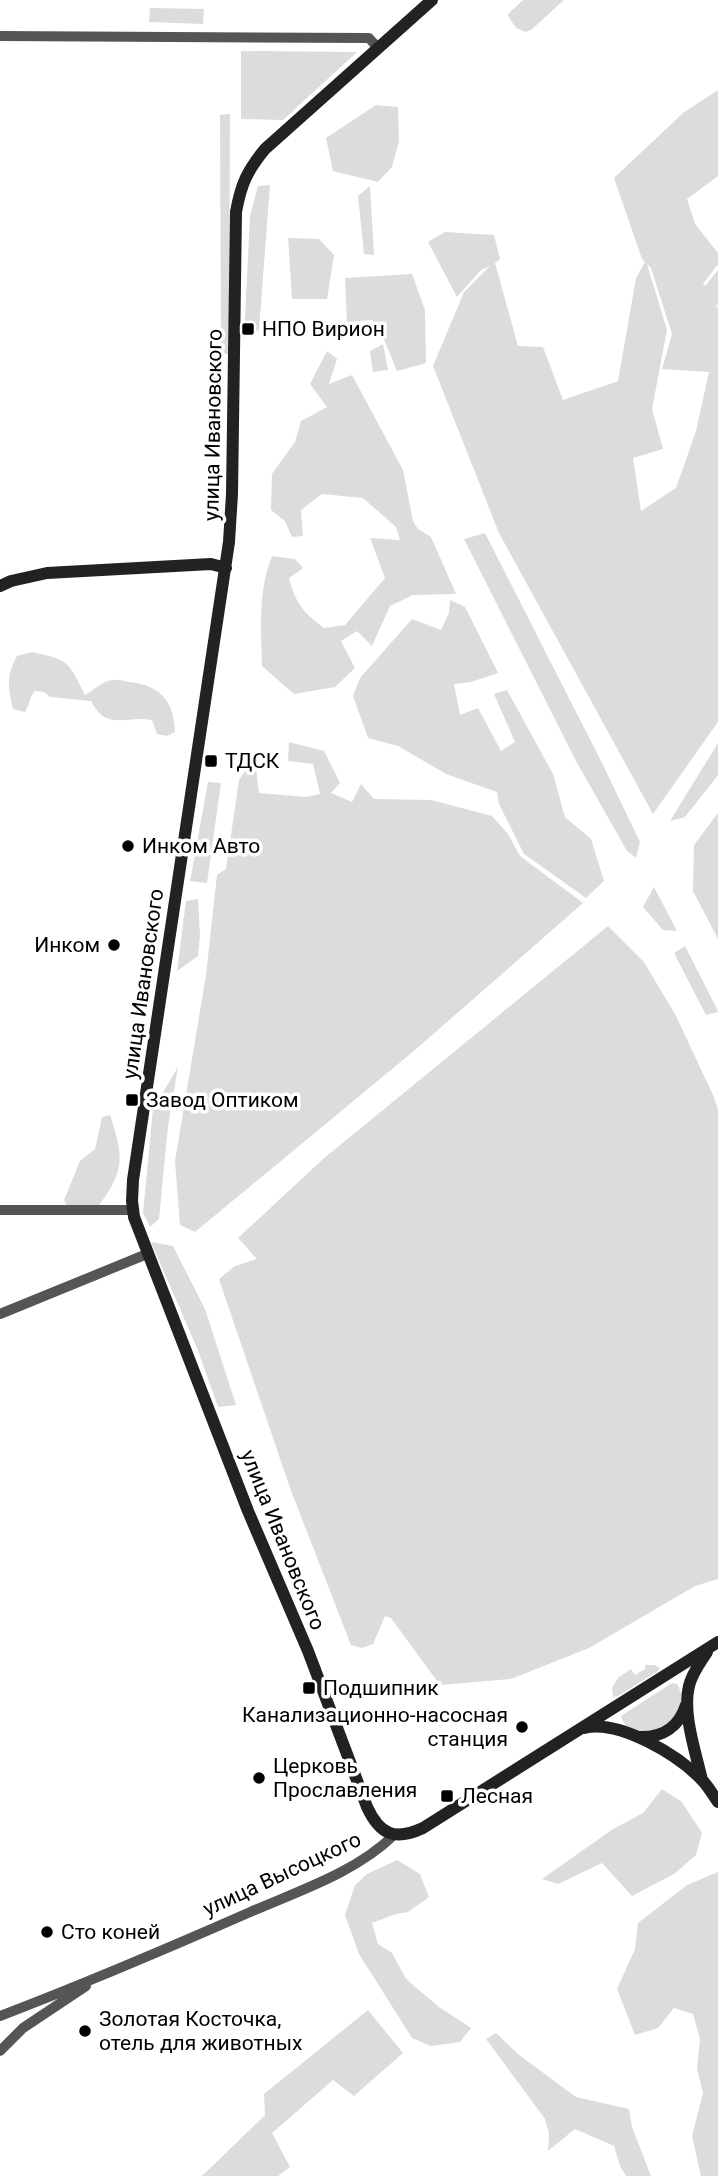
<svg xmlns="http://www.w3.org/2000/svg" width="718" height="2176" font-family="Roboto,sans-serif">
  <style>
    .green { fill: #dcdcdc; fill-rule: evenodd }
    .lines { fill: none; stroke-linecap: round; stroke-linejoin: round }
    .street { stroke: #555; stroke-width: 10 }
    .secondary { stroke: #222; stroke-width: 12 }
    .poi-dot { fill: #000; stroke: #fff; stroke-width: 2.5 }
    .labels { text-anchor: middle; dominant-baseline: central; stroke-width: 7; stroke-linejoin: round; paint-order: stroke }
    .poi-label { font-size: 21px; fill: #000; stroke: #fff; text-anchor: start }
    .street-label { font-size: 21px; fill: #000; stroke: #fff }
  </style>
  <rect width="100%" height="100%" fill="#fff"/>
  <path class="green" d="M523,0h41l-33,30 -5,2 -10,-4 -8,-12 1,-3z
    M150,8l54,1 -1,15 -54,-2z
    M241,51l116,1 -74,68 -42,-1z
    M718,90v86l-31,23 8,25 23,29v11l-15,20 2,2 13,-16v36l-3,-2 3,5v413l-65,92 -154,-281 -66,-167 31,-74 26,-26 -9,4 -24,27 -29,-55 17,-10 49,3 6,24 -5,4 23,83 25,1 20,53 55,-19 18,-103 9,-16 -3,-3 -28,-81 69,-65zM647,264l4,4 21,66 -10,35 47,3 -13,59 -20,57 -35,23 -8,-53 30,-9 -11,-40 15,-79z
    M376,105l22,2 1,34 -7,26 -14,15 -45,-11 -7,-33z
    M230,114l-1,240h-8l-1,-239z
    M270,185l-11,145 -15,8 6,-122 8,-30z
    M370,186l4,69 -10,-1 -6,-58z
    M288,238l31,1 15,16 -7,44h-35z
    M412,274l13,36 1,53 -29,8 -12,-29 -13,-22 -25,2 -2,-44z
    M383,344l5,26 -15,2 -3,-21z
    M327,351l10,8 -8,25 23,-9 51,95 10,51 5,8 13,8 25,57 -43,1 -23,11 -18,40 -15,-15 -16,10 14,27 -20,19 -41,7 -32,-28c-1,-37 -4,-76 10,-110l23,3 8,9 -14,10c7,26 14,34 35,50l21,-3 40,-47 -15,-40 30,2 -4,-13 -33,-29 -41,-4 -21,16 2,26 -11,1 -7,-16 -14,-11 1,-36 23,-32 6,-21 26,-14 -17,-23z
    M485,533l117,230 38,79 -4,16 -9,-7 -51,-90 -112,-222z
    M450,600l15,7 33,66 -27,9 -17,2 6,31 18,-7 23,43 14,-9 -21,-48 13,-4 46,84 12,43 26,22 13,42 -18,17 -62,-44 -25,-50 -2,-12 -51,-18 -48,-28 -30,-8 -15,-42 7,-18 52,-59 29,11 8,-17z
    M32,652c37,8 36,9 53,43 8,-4 19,-15 28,-15 5,-1 11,1 16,2 31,3 45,19 46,50l-8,4 -10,-2 -5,-14c-27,-5 -45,12 -61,-19l-41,-4 -6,-5 -9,-1c-6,6 -5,14 -10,21l-12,-3c-5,-22 -7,-33 4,-53z
    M289,742l35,9 16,32 -9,10 21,9 9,-18 13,15 57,1 61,16 16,18 12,22 63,47 -168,147 -220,182 -15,-7 -5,-64 31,-186 11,-100 9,-6 13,-89 10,-15 2,-13h3l5,41 47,4 14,-3 -7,-30 -25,-3z
    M718,743v32l-33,42 -15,4z
    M208,782l13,1 -14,100 -17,-2z
    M718,813v126l-25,-48 1,-46z
    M654,887l23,44 -14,-1 -20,-23z
    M198,899l2,37 -2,20 -21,15 9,-70z
    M608,926l36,36 32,54 37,79 5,14v470l-23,7 -106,62 -78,31 -71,6 -49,-67 -6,-2 -12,28 -11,4 -11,-3 -61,-157 -71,-209 16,-13 22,-7 -19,-21 85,-79z
    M685,946l33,65v1l-12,3 -32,-62z
    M178,1067l-10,59 -9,93 -9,8 -7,-14 10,-104z
    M110,1115c16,47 13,59 -16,97h-24l-6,-12 16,-39 15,-12 7,-32z
    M151,1242l22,4 32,63 31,96 -18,2 -21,-59z
    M645,1665h9l6,3 -2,3 -40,25 -5,1 -1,-9 6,-10 13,-9 4,6 10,-6z
    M672,1683l5,1c22,37 -46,68 -56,32z
    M662,1789l20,13 20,31 -6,22 -22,19 -42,22 -30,-33 -44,21 -16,-5 71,-50 30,-16z
    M397,1860l23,14 9,23 -21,15 -12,2 -24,9 6,21 14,9 14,26 33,28 32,21 -11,14 -29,4 -19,-8 -53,-84 -14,-39 10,-30 12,-11z
    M718,1872v304h-17l-9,-40 11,-43 -6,-24 3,-30 -7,-25 -19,-6 -16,20 -23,7 -18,-46 18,-40 3,-26 49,-38z
    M368,2010l35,43 -49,43 -21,-16 -61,53 18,34 -12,9h-76l63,-61 -1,-21z
    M496,2033l23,22 57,42 53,12 3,18 19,49h-25l-6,-10 -6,-20 -39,-17 -27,22 1,-17 -4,-15 -59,-80z"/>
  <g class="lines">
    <path class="street" d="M0,36l369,2 9,10
      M0,1210h132
      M0,1314l147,-60
      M0,2016c84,-32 166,-67 248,-103 50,-22 107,-40 146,-78
      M0,2051l23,-23 63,-42"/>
    <path class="secondary" d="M432,0l-167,149c-18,22 -24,35 -29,63l-4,282 -3,48 -96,638 -1,21 2,16 114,294 60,140 59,156c13,28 28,34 56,21l295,-186
      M0,586l11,-5 36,-8 164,-9 15,4
      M584,1728c35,-9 94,27 118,52 6,6 11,15 16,22
      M639,1737c23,1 40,-10 47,-32
      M702,1780c-6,-27 -20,-67 -13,-94 3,-13 11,-23 18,-34"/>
  </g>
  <g class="poi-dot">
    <rect x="241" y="322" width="14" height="14" rx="3.5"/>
    <rect x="204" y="754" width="14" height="14" rx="3.5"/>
    <circle cx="128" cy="846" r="7"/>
    <circle cx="114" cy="945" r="7"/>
    <rect x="125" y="1093" width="14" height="14" rx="3.5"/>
    <rect x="302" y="1681" width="14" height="14" rx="3.5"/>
    <circle cx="522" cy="1727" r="7"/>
    <circle cx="259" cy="1778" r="7"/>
    <rect x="440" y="1789" width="14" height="14" rx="3.5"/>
    <circle cx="47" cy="1932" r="7"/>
    <circle cx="85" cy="2031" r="7"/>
  </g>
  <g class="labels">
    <g class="poi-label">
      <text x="262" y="329">НПО Вирион</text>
      <text x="225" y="761">ТДСК</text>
      <text x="142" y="846">Инком Авто</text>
      <text x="100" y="945" text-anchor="end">Инком</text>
      <text x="146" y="1100">Завод Оптиком</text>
      <text x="323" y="1688">Подшипник</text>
      <text x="508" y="1715" text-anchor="end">Канализационно-насосная<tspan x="508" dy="24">станция</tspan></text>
      <text x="273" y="1766">Церковь<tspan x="273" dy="24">Прославления</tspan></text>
      <text x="461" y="1796">Лесная</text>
      <text x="61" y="1932">Сто коней</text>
      <text x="99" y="2019">Золотая Косточка,<tspan x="99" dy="24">отель для животных</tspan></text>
    </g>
    <g class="street-label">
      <text transform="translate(213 425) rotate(-89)">улица Ивановского</text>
      <text transform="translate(143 984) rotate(-82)">улица Ивановского</text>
      <text transform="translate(283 1540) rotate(68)">улица Ивановского</text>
      <text transform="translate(282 1874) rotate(-25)">улица Высоцкого</text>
    </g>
  </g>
</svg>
